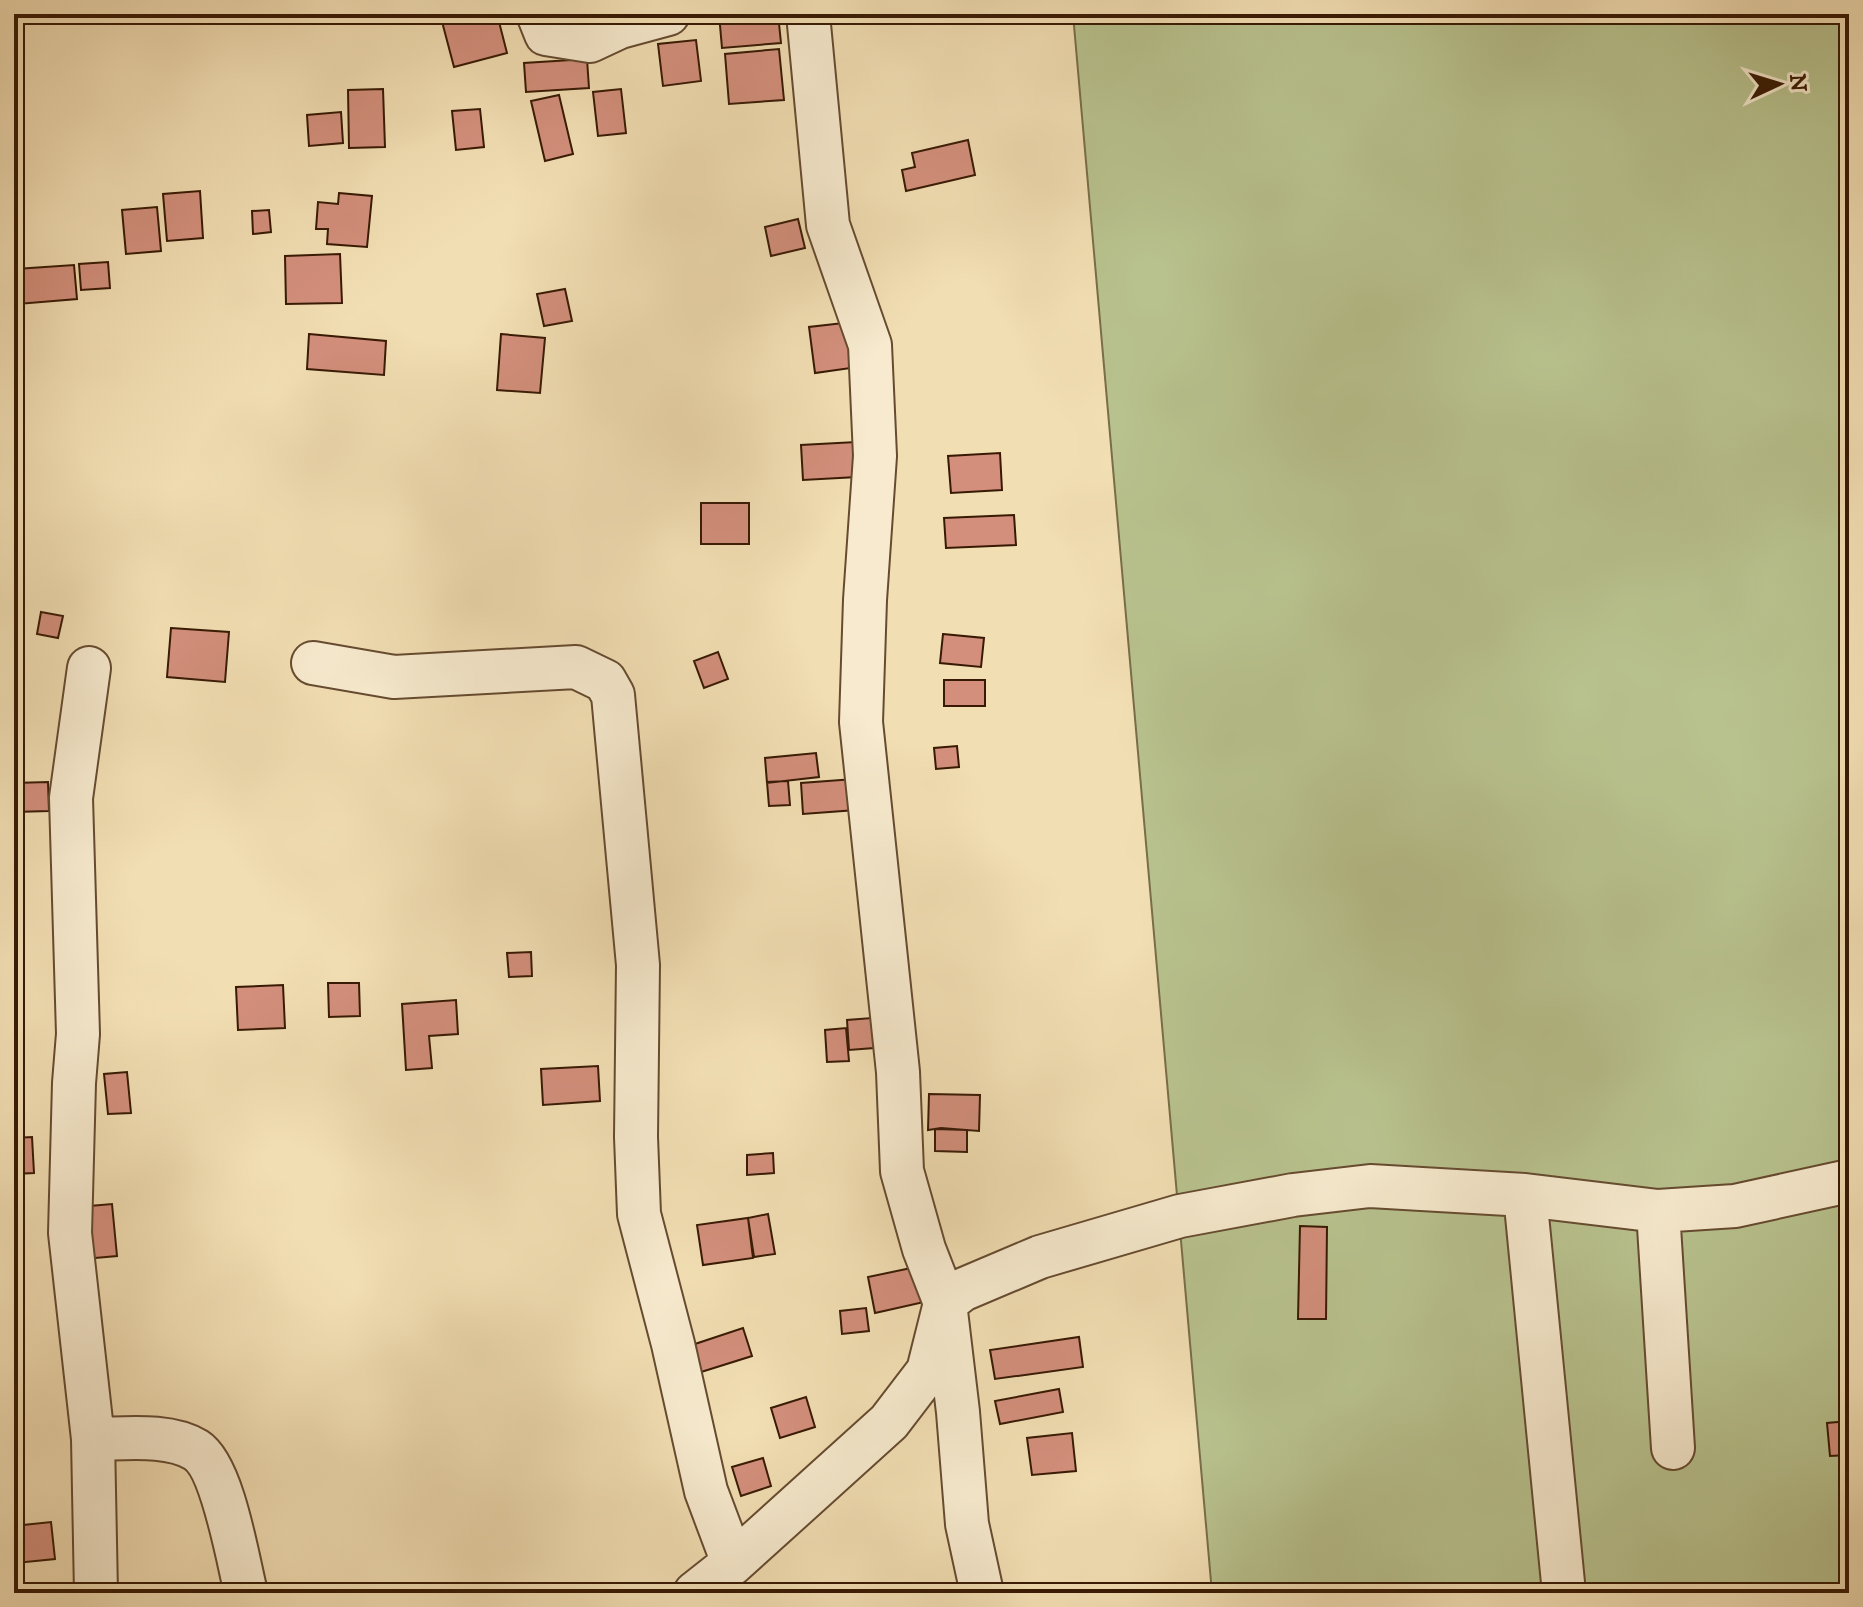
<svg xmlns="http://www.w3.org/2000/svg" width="1863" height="1607" font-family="'IM FELL DW Pica',serif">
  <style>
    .green { fill: #b8c28e; stroke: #786e49; stroke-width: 2 }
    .building { fill: #d38f7c; stroke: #381a04; stroke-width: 2 }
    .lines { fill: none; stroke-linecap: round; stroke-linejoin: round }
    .minor-casing { stroke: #664b30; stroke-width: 46 }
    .minor { stroke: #f7eace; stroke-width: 42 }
  </style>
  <rect width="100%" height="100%" fill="#f2deb3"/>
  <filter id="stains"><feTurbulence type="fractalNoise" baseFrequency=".0025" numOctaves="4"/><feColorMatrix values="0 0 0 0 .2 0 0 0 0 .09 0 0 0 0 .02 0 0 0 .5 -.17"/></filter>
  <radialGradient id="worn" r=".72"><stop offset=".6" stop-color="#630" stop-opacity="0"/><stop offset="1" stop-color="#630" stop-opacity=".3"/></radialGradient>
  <path class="green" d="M1073,14h776v1579h-637z"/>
  <path class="building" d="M440,14h57l10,39 -53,14z
    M719,14h59l3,29 -59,5z
    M696,40l5,41 -38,5 -5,-42z
    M779,49l5,51 -55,4 -4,-50z
    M587,59l2,29 -63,4 -2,-29z
    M383,89l2,58 -36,1 -1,-58z
    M621,89l5,44 -28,3 -5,-44z
    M559,95l14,59 -28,7 -14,-60z
    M480,109l4,38 -28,3 -4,-39z
    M341,112l2,31 -34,3 -2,-31z
    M968,140l7,35 -69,16 -4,-21 13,-3 -3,-14z
    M200,191l3,47 -36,3 -4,-47z
    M339,193l33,3 -5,51 -40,-3 1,-15h-12l2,-27 20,2z
    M157,207l4,44 -35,3 -4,-44z
    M269,210l2,22 -18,2 -1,-23z
    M798,219l7,29 -34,8 -6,-29z
    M340,254l2,49 -56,1 -1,-48z
    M108,262l2,26 -29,2 -2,-26z
    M74,265l3,34 -59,5 -2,-35z
    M565,289l7,32 -28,5 -7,-32z
    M852,322l6,45 -43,6 -6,-46z
    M309,334l77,7 -2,34 -77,-6z
    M501,334l44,4 -5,55 -43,-3z
    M856,442l1,35 -54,3 -2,-35z
    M1000,453l2,37 -51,3 -3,-37z
    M701,503h48v41h-48z
    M1014,515l2,30 -70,3 -2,-30z
    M41,612l22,4 -5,22 -21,-4z
    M171,628l58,4 -4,50 -58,-5z
    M943,634l41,4 -3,29 -41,-4z
    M718,652l10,27 -24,9 -10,-27z
    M944,680h41v26h-41z
    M957,746l2,21 -23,2 -2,-21z
    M816,753l3,24 -52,6 -2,-25z
    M854,779l2,31 -53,4 -2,-31z
    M788,781l2,24 -21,1 -2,-24z
    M48,782l1,29 -35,1v-29z
    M531,952l1,24 -23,1 -2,-24z
    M328,983h31l1,33 -31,1z
    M283,985l2,43 -47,2 -2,-43z
    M456,1000l2,34 -29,2 3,32 -26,2 -4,-66z
    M872,1018l2,30 -25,2 -2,-30z
    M846,1028l3,33 -22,1 -2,-32z
    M598,1066l2,35 -57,4 -2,-36z
    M127,1072l4,41 -23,1 -4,-40z
    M929,1094l51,1 -1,36 -38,-3 -13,2z
    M935,1129l32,1v22l-32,-1z
    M32,1137l2,36 -20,1v-36z
    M773,1153l1,20 -27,2v-20z
    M112,1204l5,52 -33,3 -6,-52z
    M768,1214l7,40 -21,3 -6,-39z
    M748,1218l5,40 -50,7 -6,-40z
    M1300,1226l27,1 -1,92h-28z
    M916,1267l8,35 -49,11 -7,-36z
    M866,1308l3,23 -27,3 -2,-23z
    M743,1328l9,28 -54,17 -9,-27z
    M1079,1337l4,30 -88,12 -5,-29z
    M14,1377l7,41 -7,1z
    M1059,1389l4,23 -63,12 -5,-23z
    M806,1397l9,30 -35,11 -9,-30z
    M1849,1421v34l-19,1 -3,-33z
    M1072,1433l4,38 -44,4 -5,-37z
    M763,1458l8,28 -30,10 -9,-29z
    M51,1522l4,37 -39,4 -2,-37z
    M760,1584l5,9h-20z
    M45,1586l1,7h-32v-2z"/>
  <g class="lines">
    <g class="minor-casing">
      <path id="minor" d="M538,14l8,20 44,7 30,-14 48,-13
        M808,14l20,211 42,120 5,111 -10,144 -4,122 37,350 4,99 22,78 21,54 13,109 9,112 15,69
        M313,663l81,14 182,-10 29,14 8,14 25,270 -2,172 3,77 34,130 33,147 27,72
        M89,668l-18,130 7,236 -4,49 -4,150 23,206
        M1525,1195l39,398
        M1658,1211l15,237
        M96,1593l-3,-154c31,0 75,-6 103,11 27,17 42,111 50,143
        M695,1593l38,-30 156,-141 39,-51 17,-68 17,-13 78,-33 140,-41 113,-21 77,-9 155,9 133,16 77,-5 114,-25"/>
    </g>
    <use href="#minor" class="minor"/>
  </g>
  <rect width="1863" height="1607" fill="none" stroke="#f2deb3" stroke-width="48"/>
  <rect x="16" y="16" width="1831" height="1575" fill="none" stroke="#381a04" stroke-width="4"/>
  <rect x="24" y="24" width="1815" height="1559" fill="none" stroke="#381a04" stroke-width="2"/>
  <g transform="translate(1779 84) rotate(86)" stroke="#f7eace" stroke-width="6" paint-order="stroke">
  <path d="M0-6L14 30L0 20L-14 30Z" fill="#381a04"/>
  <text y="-12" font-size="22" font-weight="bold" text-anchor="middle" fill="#381a04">N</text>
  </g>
  <rect width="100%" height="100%" filter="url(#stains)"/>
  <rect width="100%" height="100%" fill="url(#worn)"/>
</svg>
